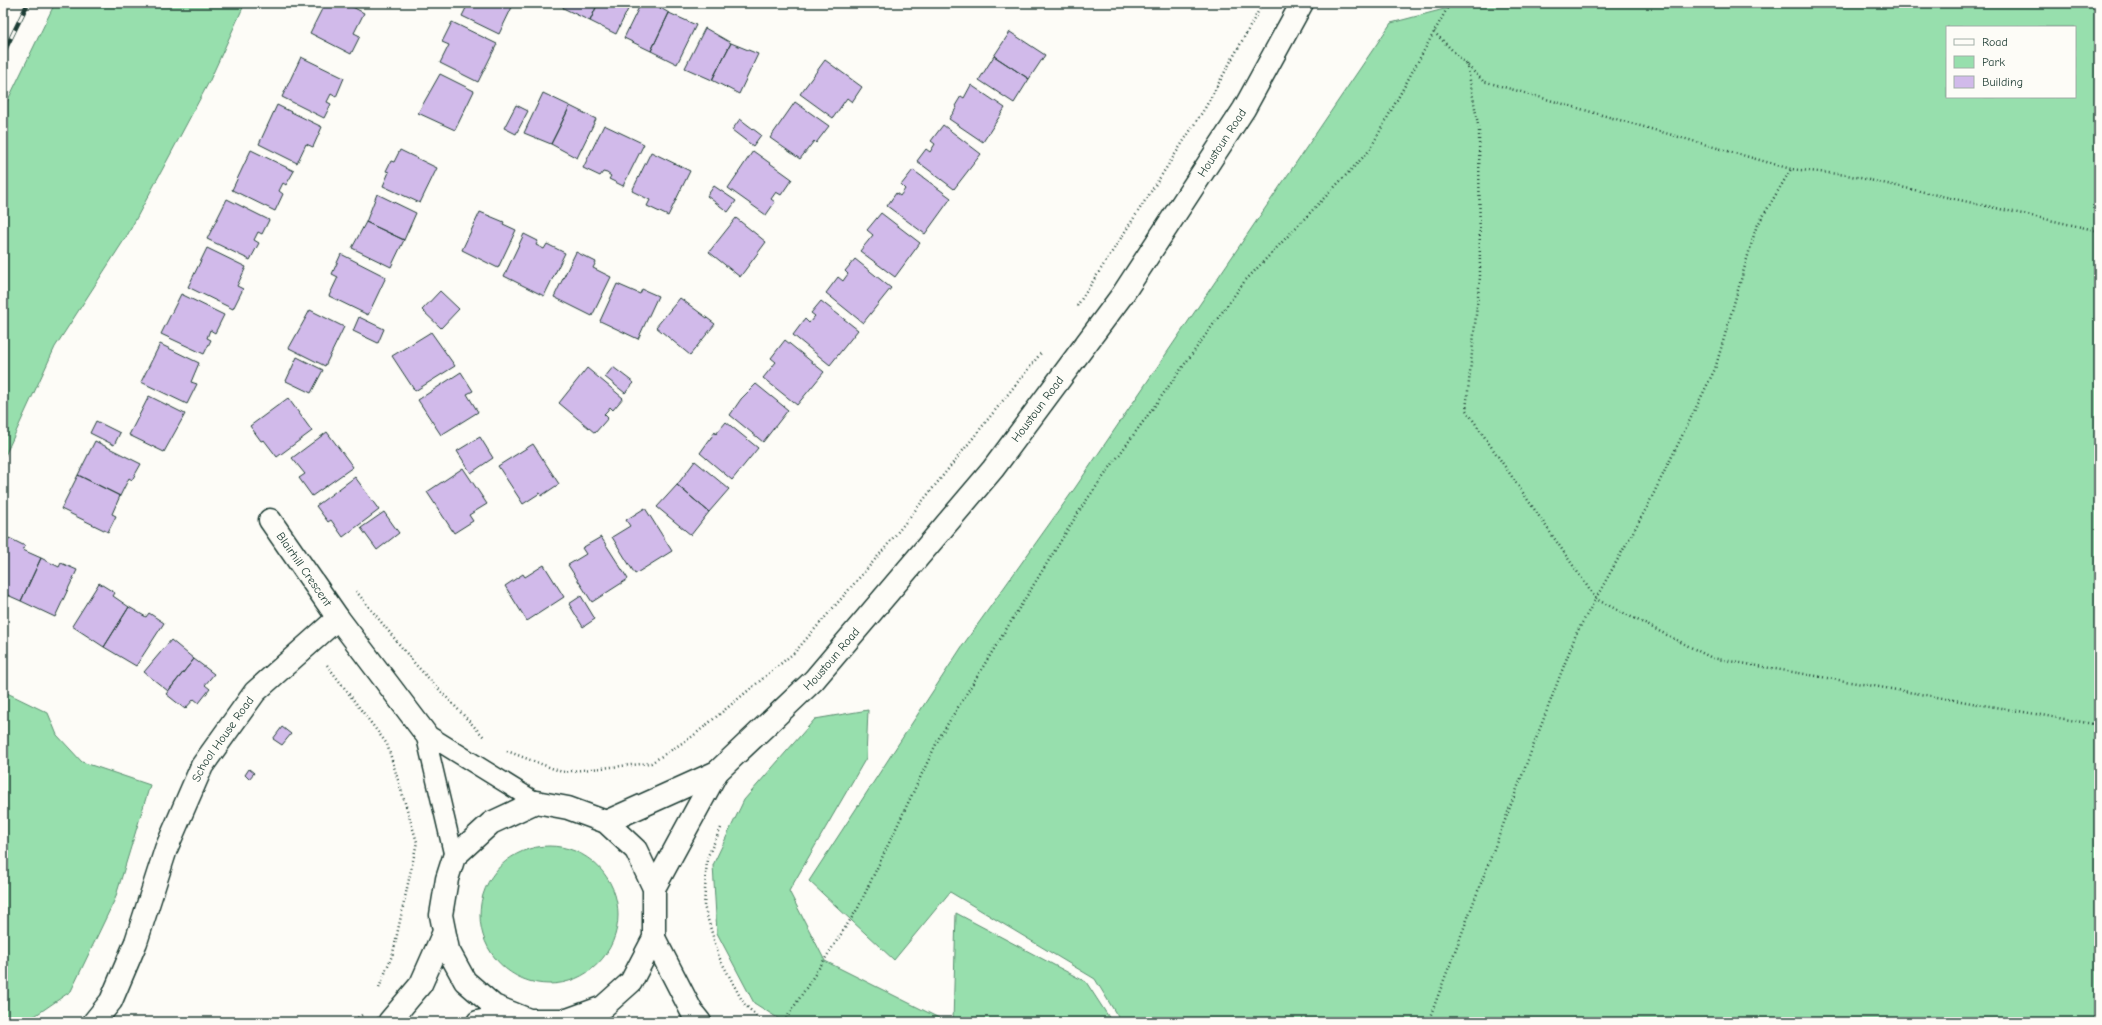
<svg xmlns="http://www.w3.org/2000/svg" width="2102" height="1025" font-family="'Comic Neue',sans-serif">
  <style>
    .green { fill: #97dfad; stroke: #5b8e70; fill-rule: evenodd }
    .building { fill: #d1baea; stroke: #1f3d34 }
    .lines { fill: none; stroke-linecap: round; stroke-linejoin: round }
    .lane-casing { stroke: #1f3d34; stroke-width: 21 }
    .street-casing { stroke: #1f3d34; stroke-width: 25 }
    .secondary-casing { stroke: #1f3d34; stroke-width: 25 }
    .path { stroke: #1f3d34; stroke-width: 2.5; stroke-dasharray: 1 3; stroke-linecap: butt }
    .lane { stroke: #fdfcf7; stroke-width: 18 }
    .street { stroke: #fdfcf7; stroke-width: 22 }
    .secondary { stroke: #fdfcf7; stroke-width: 22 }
    .rail-casing { stroke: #1f3d34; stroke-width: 4.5 }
    .rail { stroke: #fdfcf7; stroke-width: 3; stroke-dasharray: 9; stroke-linecap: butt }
    .labels { text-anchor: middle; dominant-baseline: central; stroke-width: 3; stroke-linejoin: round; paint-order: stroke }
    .street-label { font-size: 12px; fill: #1f3d34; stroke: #fdfcf7 }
  </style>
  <rect width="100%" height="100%" fill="#fdfcf7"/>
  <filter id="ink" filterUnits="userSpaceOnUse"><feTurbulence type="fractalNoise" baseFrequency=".025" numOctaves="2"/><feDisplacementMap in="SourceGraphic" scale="8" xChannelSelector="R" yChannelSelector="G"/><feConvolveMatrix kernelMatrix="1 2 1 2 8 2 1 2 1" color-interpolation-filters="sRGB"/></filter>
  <g filter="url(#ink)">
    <path class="green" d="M55,3h190l-35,77 -82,154 -73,113 -52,113v-350z
      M1467,3h632v1019h-978l-26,-43 -145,-87 -56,68 -85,-79 154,-236 112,-157 316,-465zM1947,27h128v70h-128z
      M3,691l45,22 9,22 25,27 68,23 -35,114 -44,92 -45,31h-23z
      M868,710l-2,48 -77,133 36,70 122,61h-163l-30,-19 -37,-70 -4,-68 31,-65 71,-81z
      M480 915a69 69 0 1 1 138 0a69 69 0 1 1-138 0Z
      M956,913l130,69 26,40h-159z"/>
    <path class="building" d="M325,3h20l19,10 -10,20 6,3 -9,18 -41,-21z
      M466,3h48l-15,31 -37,-18 6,-12z
      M565,3h33l-8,18 -27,-13z
      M598,3h33l-15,31 -26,-13z
      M641,3h11l17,10 -18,38 -27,-13z
      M669,13l27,12 -19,39 -26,-13z
      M452,22l45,22 -19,38 -38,-19 9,-18 -7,-3z
      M705,28l26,15 -19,37 -27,-12z
      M1010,32l35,23 -16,24 -35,-23z
      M731,43l27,11 -19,40 -27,-14z
      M994,56l35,23 -15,24 -35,-23z
      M301,57l43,21 -8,19 -5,-3 -4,8 4,2 -7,14 -42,-21z
      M825,60l37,27 -10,15 -5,-4 -14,20 -33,-24z
      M440,74l34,17 -19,39 -37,-17z
      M971,85l34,23 -22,34 -34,-23 8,-12 -2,-1 6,-10 3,2z
      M543,93l27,13 -19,38 -27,-11z
      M795,102l34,24 -13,17 -2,-2 -14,18 -30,-21z
      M277,105l45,22 -9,20 -7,-3 -9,19 -38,-19z
      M516,105l12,6 -12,23 -12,-6z
      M570,106l26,13 -19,39 -26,-14z
      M740,119l21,16 -8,11 -21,-16z
      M604,125l40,19 -21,42 -14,-7 2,-3 -4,-3 -4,-1 -3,4 -17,-8z
      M943,125l38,29 -27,35 -37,-28 9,-12 4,3 5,-8 -4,-3z
      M251,150l43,21 -8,14 -3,-2 -4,8 4,3 -8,17 -43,-21z
      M400,150l37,18 -17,35 -37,-17 6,-14 -3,-1 5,-10 3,1z
      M753,151l39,28 -11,16 -5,-3 -5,7 4,3 -9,13 -38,-27z
      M651,152l39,19 -22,45 -21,-10 3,-6 -18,-9z
      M913,170l38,28 -26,36 -38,-28 9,-13 4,3 3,-4 2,-3 -4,-4z
      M714,186l22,15 -8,11 -21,-16z
      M377,194l39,19 -12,27 -38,-18z
      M227,199l42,21 -7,14 -4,-2 -4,8 5,3 -9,17 -43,-21z
      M480,212l24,10 -1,2 13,6 -18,38 -36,-18z
      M881,213l39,30 -25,34 -35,-26 13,-16 -6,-5z
      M736,218l30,24 -26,35 -31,-25z
      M366,222l38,18 -13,27 -39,-19z
      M524,234l14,7 -2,4 8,4 3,-5 18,9 -21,43 -40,-20z
      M207,248l39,19 -9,19 6,3 -10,20 -45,-22z
      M576,252l20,10 -3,6 18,9 -19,39 -38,-19z
      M341,254l45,23 -18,38 -39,-19 9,-19 -6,-3z
      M855,259l36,29 -28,35 -37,-30 12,-16 5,4 2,-3 3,-4 -3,-3z
      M617,284l23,10 2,-5 16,7 -20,43 -38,-18z
      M440,291l19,18 -18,19 -19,-18z
      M181,294l43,21 -9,18 -5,-3 -3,8 4,2 -7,14 -43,-20z
      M680,298l35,26 -25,31 -34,-28z
      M821,301l37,29 -28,35 -37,-30 12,-16 4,4 6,-7 -4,-3z
      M310,310l34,17 -19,39 -36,-18z
      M359,317l25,12 -6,14 -25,-12z
      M431,332l24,34 -40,25 -23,-35z
      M785,340l39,32 -27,33 -34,-27 13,-16 -5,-4z
      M160,344l39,19 -8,19 6,2 -10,20 -46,-22z
      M297,357l26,13 -12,23 -25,-12z
      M613,367l21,16 -9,10 -20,-16z
      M587,368l36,30 -10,12 -3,-3 -3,4 -3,3 4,4 -13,15 -36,-30z
      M461,372l12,19 -6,3 11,18 -37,23 -23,-35z
      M756,384l32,26 -25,32 -33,-27 11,-16z
      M149,396l36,18 -21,38 -35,-17z
      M288,398l24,33 -35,26 -13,-17 -3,1 -11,-15z
      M96,421l24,12 -6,12 -24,-12z
      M726,422l32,26 -26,32 -32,-27 15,-21 1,2z
      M327,432l26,35 -41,29 -13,-18 6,-4 -13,-16z
      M480,437l13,21 -22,15 -14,-22z
      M95,441l46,23 -9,16 -3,-2 -9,18 -42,-21z
      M533,444l26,40 -18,12 -1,-3 -17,11 -25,-38z
      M695,461l34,28 -20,23 -32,-27z
      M463,468l24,36 -18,11 4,6 -19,12 -27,-41z
      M78,475l42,21 -8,18 4,2 -8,16 -47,-23z
      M355,477l24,33 -36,27 -12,-17 -3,2 -12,-16z
      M677,485l32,27 -18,23 -34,-28z
      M645,508l27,43 -37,23 -23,-37 18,-11 -4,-6z
      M384,512l15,21 -22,17 -16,-22z
      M601,537l27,42 -36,23 -24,-37 18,-11 -4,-6z
      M9,538l16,8 -2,4 18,8 -20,43 -18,-8v-43z
      M41,558l18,9 2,-4 16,7 -22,47 -34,-16z
      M544,565l20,32 -37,24 -22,-35 18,-12 2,3z
      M99,583l16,10 -2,3 16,11 -25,40 -32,-21z
      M581,596l14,23 -12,8 -14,-23z
      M129,607l17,10 3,-4 15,10 -28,43 -32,-19z
      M171,640l23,19 -26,32 -24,-19z
      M194,659l20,15 -9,11 5,4 -11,14 -5,-4 -9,10 -19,-15z
      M282,727l9,7 -9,11 -9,-6z
      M249,769l5,4 -5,6 -4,-4z"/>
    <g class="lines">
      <g class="lane-casing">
        <path id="lane" d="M425,733l111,69
          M425,733l29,124"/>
      </g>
      <g class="street-casing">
        <g id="street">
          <path id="s1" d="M270,520l68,98 87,115"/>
          <path id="s2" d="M94,1022l17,-21 25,-59 30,-93 36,-83 53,-74 83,-74"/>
        </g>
      </g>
      <g class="secondary-casing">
        <g id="secondary">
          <path d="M536,802l32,6 38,14 30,28 18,38v50l-23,44 -28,25 -36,13h-38l-35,-14 -29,-25 -17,-31 -7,-35 6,-36 7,-22 37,-34z"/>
          <path d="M606,822l111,-50"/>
          <path id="s3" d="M654,888l63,-116 97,-92 179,-211 130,-175 121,-185 58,-106"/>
          <path d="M654,938l38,74 8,10"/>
          <path d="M389,1022l32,-38 23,-52"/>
          <path d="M478,1022l35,-8"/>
        </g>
      </g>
      <path class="path" d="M1434,32l49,49 308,88
        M1467,64l12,66 1,147 -14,133 130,189 116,59 387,67
        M1077,306l128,-198 58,-105
        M356,591l60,74 69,73
        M327,665l60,79 30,98 -24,111 -14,35
        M507,751l55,21 89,-9 42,-27 102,-84 90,-104 156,-195
        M721,828l-14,30 -3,48 15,51 25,47 19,18
        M351,1022l11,-7
        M784,1022l74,-114 81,-170 144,-233 161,-223 125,-131 81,-148
        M1428,1022l148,-388 71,-127 68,-138 41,-141 35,-59 56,6 252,56"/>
      <use href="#lane" class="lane"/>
      <use href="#street" class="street"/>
      <use href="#secondary" class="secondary"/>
      <g class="rail-casing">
        <path id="rail" d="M3,54l25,-51"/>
      </g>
      <use href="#rail" class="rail"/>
    </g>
  </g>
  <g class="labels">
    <g class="street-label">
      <text stroke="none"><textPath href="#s3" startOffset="941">Houstoun Road</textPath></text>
      <text stroke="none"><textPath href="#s3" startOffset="617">Houstoun Road</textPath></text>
      <text stroke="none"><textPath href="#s1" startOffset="60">Blairhill Crescent</textPath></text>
      <text stroke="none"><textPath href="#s3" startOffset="293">Houstoun Road</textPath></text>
      <text stroke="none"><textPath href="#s2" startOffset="313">School House Road</textPath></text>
    </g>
  </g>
  <rect width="2102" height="1025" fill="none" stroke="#fdfcf7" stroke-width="16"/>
  <rect x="8" y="8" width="2086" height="1009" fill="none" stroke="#1f3d34" stroke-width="1.5" filter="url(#ink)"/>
  <rect x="1946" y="26" width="130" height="72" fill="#fdfcf7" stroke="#a4b0a9"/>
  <rect x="1954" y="39" width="20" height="6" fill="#fdfcf7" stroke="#a4b0a9"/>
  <text x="1982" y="46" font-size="12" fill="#1f3d34">Road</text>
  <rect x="1954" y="56" width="20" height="12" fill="#97dfad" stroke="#a4b0a9"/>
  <text x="1982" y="66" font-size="12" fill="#1f3d34">Park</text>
  <rect x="1954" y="76" width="20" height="12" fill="#d1baea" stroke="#a4b0a9"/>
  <text x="1982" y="86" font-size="12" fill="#1f3d34">Building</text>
</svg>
